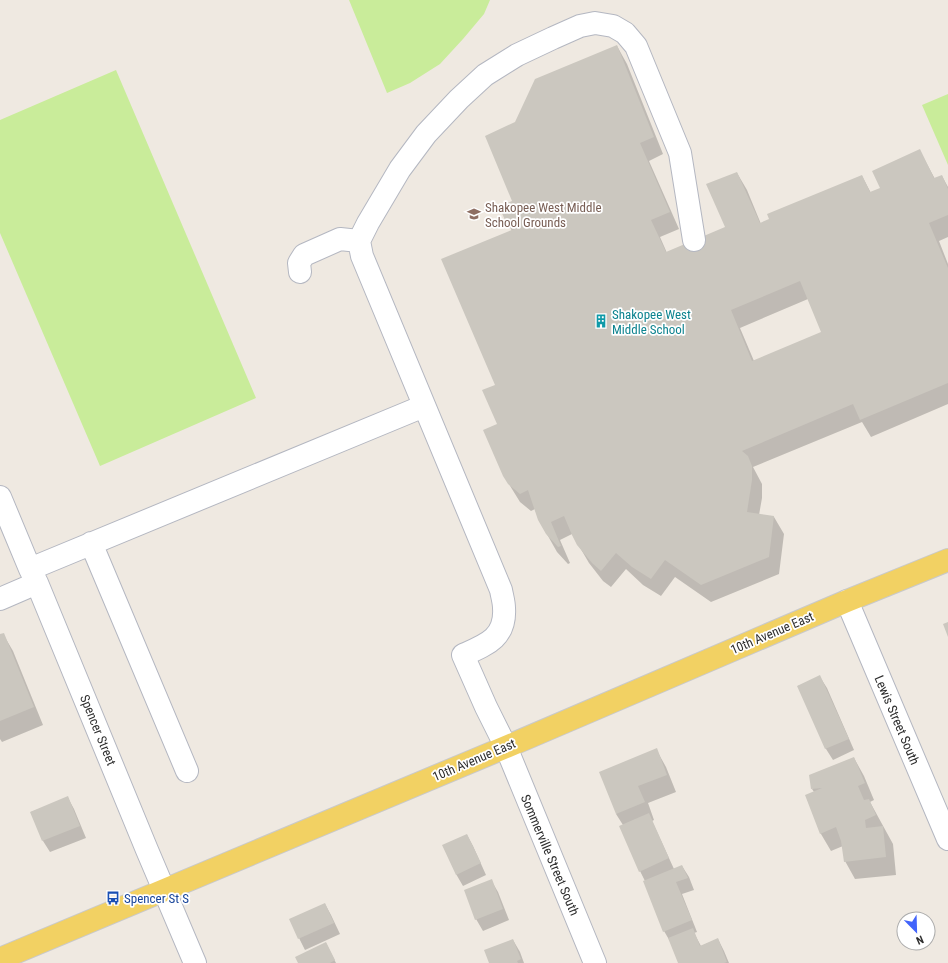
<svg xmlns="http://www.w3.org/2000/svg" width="948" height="963" font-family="'Roboto Condensed',sans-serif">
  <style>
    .pitch { fill: #c9ec9a }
    .shadow { fill: #0003; fill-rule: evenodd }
    .building { fill: #cbc7bf; fill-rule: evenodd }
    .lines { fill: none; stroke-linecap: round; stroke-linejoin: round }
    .minor-casing { stroke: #b4b7c1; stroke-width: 24 }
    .major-casing { stroke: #c9c9c9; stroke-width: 24 }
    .minor { stroke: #fff; stroke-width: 22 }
    .major { stroke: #f2d163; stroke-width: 22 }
    .labels { text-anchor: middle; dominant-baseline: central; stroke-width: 3.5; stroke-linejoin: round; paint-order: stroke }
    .education-label { font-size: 13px; fill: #785e54; stroke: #fff; text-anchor: start }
    .culture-label { font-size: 13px; fill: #0d838f; stroke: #fff; text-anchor: start }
    .street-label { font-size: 13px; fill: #2e2e2e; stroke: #fff }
    .transit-label { font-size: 13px; fill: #164399; stroke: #fff; text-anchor: start }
  </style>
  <rect width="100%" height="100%" fill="#efe9e1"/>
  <path class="pitch" d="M349,0h141l-6,14 -21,25 -23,25 -30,19 -23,10z
    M116,70l140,328 -156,68 -100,-233v-113z
    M948,94v71l-26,-60z"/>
  <path class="shadow" d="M617,46l10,18 36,90 -14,7 30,68 -19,8 7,16 59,-25 11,-55 10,17 14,34 101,-48 9,17 10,-4 39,-38 15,28 7,-3 6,11v50l-9,4 9,23v140l-77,33 -9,-15 -109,45 9,17v14l-3,17 15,2 10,17 -5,40 -68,28 -36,-25 -14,19 -18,-11 -17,-16 -15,18 -8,-6 -14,-18 -17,-29 -12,6 10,23 -2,1 -11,-12 -18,-32 -4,-11 -4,2 -11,-9 -16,-26 -6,-51 -1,-40 15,-154 -5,-9 7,-20 2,-79zM808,299l15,33 -69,29 -14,-33z
    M3,634l10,17 30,74 -41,17 -2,-3v-104z
    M820,677l7,11 27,62 -21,10 -7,-11 -28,-63z
    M656,749l10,18 10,25 -28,11 6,17 -2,1 22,48 8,-3 7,11 5,13 -12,4 15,38 -3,1 7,13 17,-7 6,12 5,12h-50l-8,-20 -7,-12 -19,-50 -5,-10 -17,-46 -7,-11z
    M854,758l10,18 10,24 -4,2 23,42 3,31 -41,4 -10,-18 -2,-15 -12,5 -10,-17 -15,-38 8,-4 -2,-3z
    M68,798l6,11 12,29 -36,14 -7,-11 -12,-29z
    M467,835l6,11 13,29 -23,11 -7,-12z
    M491,880l7,12 11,28 -26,11 -7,-12z
    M325,904l6,11 9,19 -35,16 -6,-12z
    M513,940l7,12 4,11h-34z
    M326,943l10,20h-37z"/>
  <path class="building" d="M617,45l37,92 -14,6 30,69 -19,8 15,32 59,-25 -19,-43 31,-12 23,51 9,-4 -2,-5 95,-39 8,17 10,-4 -8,-17 48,-22 14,29 8,-3 6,14v26l-19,8 19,45v115l-88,37 -7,-16 -111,47 6,5 4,10v14l-5,32 27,4 -5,41 -68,28 -36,-25 -14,19 -19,-12 -16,-14 -15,18 -9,-8 -15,-18 -5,-10 -8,-19 -13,6 10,24 -3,1 -12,-13 -8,-14 -10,-30 -8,4 -12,-10 -5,-8 -20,-46 14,-6 -15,-34 13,-5 -54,-126 78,-32 -4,-9 -9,4 -7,-15 13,-6 -27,-65 30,-14 20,-43zM800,281l21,51 -69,29 -21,-51z
    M948,622v15l-5,-13z
    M4,633l30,74 -34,14v-87z
    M820,675l29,64 -24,10 -28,-63z
    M657,748l10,27 -29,11 7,16 -29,12 -17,-42z
    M854,757l11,26 -7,3 6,14 5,-1 7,16 -11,5 1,8 17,-2 3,31 -42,5 -3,-21 -5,-14 -16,7 -15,-39 17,-7 -11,1 -2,-14z
    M68,796l12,30 -38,15 -12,-29z
    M649,813l20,45 -30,14 -20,-46z
    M467,834l14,29 -25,12 -14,-30z
    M682,865l6,13 -12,4 16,38 -29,12 -20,-51z
    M492,879l11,30 -28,11 -11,-30z
    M325,903l9,20 -36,16 -9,-20z
    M693,928l7,18 18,-8 9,24 -3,1h-46l-10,-25z
    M513,939l8,20 -4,2 1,2h-29l-5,-13z
    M326,942l9,18 -5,3h-32l-3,-6z"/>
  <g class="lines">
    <g class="minor-casing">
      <path id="minor" d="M300,272l-1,-9 5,-8 36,-16 19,2
        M0,497l30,72 7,14 110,267 48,113
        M91,543l96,228
        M30,569l394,-163
        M0,599l37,-16
        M847,601l101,238
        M595,963l-89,-216 -20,-40 -23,-52c23,-10 43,-17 41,-47 0,-6 -2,-12 -3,-18l-139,-334 -3,-15 9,-18 32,-54 26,-35 33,-35 26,-24 32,-20 36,-17 27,-12 15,-3 18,3 12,7 11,13 44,107 14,87"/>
    </g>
    <g class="major-casing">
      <path id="major" d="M0,959l506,-212 341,-146 101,-41"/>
    </g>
    <use href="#minor" class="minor"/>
    <use href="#major" class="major"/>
  </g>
  <defs>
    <g id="school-bare" transform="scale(1.08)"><path d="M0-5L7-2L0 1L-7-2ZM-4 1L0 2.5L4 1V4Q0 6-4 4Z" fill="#8d6e63" stroke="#fff" stroke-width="2.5" paint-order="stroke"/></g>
    <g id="building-bare" transform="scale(1.08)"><path d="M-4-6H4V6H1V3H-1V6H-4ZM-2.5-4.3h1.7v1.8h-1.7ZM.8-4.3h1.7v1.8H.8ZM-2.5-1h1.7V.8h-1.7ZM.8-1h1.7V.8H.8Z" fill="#0f9aa8" stroke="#fff" stroke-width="2.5" paint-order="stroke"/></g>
    <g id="bus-bare" transform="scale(1.08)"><path d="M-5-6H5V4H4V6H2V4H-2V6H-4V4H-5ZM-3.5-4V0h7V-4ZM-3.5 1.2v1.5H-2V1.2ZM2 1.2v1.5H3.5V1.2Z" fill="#1a4fb4" stroke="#fff" stroke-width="2.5" paint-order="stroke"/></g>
  </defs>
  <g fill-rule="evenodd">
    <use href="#school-bare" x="474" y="214"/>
    <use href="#building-bare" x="601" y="321"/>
    <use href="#bus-bare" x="113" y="898"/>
  </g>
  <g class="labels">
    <g class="education-label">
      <text x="485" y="207">Shakopee West Middle<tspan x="485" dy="15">School Grounds</tspan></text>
    </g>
    <g class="culture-label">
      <text x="612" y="314">Shakopee West<tspan x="612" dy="15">Middle School</tspan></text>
    </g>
    <g class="street-label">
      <text transform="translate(772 633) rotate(-23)">10th Avenue East</text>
      <text transform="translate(897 720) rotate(67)">Lewis Street South</text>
      <text transform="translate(98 730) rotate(68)">Spencer Street</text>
      <text transform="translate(474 760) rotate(-23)">10th Avenue East</text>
      <text transform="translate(550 855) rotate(67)">Sommerville Street South</text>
    </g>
    <g class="transit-label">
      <text x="124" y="898">Spencer St S</text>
    </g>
  </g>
  <g transform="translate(916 931) rotate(157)"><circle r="19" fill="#ffffff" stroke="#ababab"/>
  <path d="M0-3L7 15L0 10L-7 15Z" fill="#4264fb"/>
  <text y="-6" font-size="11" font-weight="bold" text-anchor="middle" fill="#2e2e2e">N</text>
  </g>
</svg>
